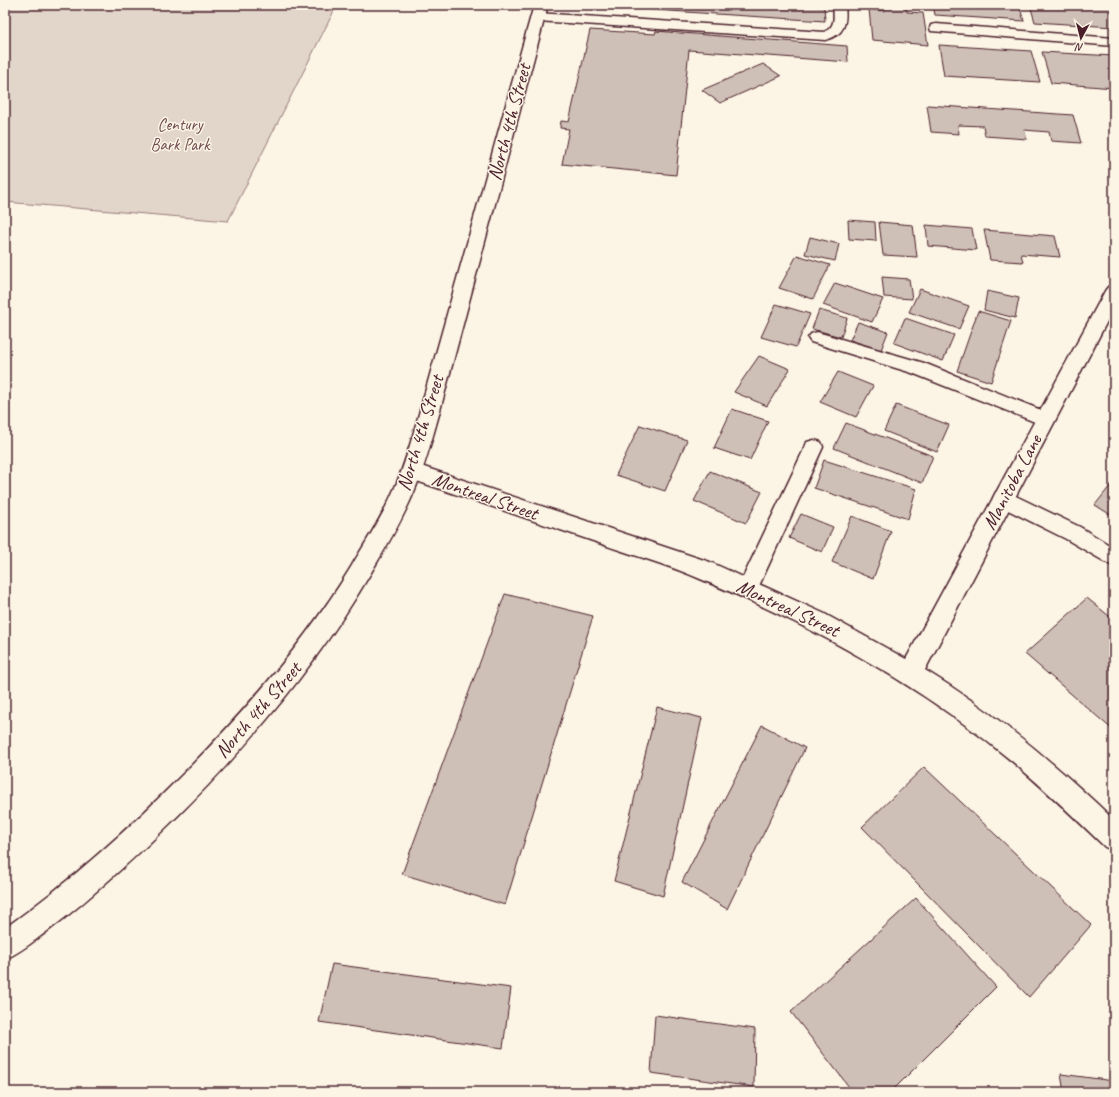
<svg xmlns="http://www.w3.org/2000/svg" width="1119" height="1097" font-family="Caveat,sans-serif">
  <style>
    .green { fill: #e2d5ca; stroke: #967a7a }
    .building { fill: #cfc0b7; stroke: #4a1f2b }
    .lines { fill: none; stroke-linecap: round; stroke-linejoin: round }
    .service-casing { stroke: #4a1f2b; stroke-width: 3 }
    .minor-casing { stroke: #4a1f2b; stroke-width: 3 }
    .tertiary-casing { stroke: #4a1f2b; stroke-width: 3 }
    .service { fill: #fcf5e5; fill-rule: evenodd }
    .minor { fill: #fcf5e5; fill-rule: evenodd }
    .tertiary { fill: #fcf5e5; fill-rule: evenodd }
    .labels { text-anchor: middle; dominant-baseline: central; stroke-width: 3; stroke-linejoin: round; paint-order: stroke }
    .far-park-label { font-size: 17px; fill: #704c53; stroke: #fcf5e5 }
    .street-label { font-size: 20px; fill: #4a1f2b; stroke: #fcf5e5 }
  </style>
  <rect width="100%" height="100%" fill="#fcf5e5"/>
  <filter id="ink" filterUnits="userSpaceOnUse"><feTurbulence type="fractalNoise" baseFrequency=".025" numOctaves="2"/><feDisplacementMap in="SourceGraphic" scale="8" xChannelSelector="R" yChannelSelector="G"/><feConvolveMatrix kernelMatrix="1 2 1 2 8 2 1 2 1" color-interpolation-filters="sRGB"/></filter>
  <g filter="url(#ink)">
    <path class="green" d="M5,5h332l-109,216 -223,-19z"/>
    <path class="building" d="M791,5l33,2 1,14 -233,-15z
      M884,5l22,1 1,6 16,1 5,32 -56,-5 -3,-31 16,2z
      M933,5h86l5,16 -89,-6z
      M1030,5h84v22l-79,-5z
      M590,30l65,4 1,-3 191,15 1,16 -159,-12 -13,125 -114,-11 7,-35 -9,-1 1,-7 8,1z
      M939,45l92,6 9,31 -96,-6z
      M1042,52l72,4v32l-63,-5z
      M763,64l18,12 -61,27 -18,-13z
      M927,105l146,10 8,28 -30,-2 -2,-9 -25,-2 3,9 -42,-3 -2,-10 -25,-1 1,9 -28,-2z
      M848,220l27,2 1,19 -27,-2z
      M879,222l34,3 4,32 -34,-2z
      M926,225l46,4 4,21 -48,-4z
      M984,230l71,6 5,21 -39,-3 2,8 -33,-2z
      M810,237l29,7 -4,17 -30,-7z
      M797,255l33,10 -17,34 -34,-11z
      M882,277l27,2 3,20 -28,-2z
      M835,283l48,16 -11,23 -49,-17z
      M920,289l49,17 -10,23 -50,-17z
      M987,291l32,7 -4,20 -31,-8z
      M776,304l34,10 -14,33 -35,-10z
      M819,310l28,8 -6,19 -29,-8z
      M978,311l33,10 -20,61 -34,-11z
      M905,318l49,17 -11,26 -49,-18z
      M858,322l30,10 -7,18 -31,-10z
      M759,356l31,13 -23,37 -33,-14z
      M838,372l35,14 -17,31 -36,-15z
      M896,405l53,20 -12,27 -53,-21z
      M732,409l36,12 -18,39 -36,-12z
      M846,423l87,33 -11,27 -88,-35z
      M640,425l47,15 -22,51 -49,-16z
      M824,460l92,29 -8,30 -94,-31z
      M710,471l52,21 -16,31 -52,-22z
      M1114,481v36l-19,-12z
      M801,514l32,13 -11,25 -33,-14z
      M852,516l39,15 -18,48 -41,-17z
      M505,594l88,22 -88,289 -103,-31z
      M1087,598l27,22v111l-89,-77z
      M657,707l45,11 -39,178 -49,-15z
      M762,725l43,23 -78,161 -45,-27z
      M924,767l167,158 -62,72 -167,-170z
      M916,898l80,89 -105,105h-38l-62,-80z
      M332,964l179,24 -8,60 -184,-26z
      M655,1015l100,14 -1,58 -103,-14z
      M1061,1074l53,7v11h-50z"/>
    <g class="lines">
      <g class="service-casing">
        <path id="service" d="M833,5h12c2,18 0,30 -20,35l-288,-19 -6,-4 6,-4 287,19c12,-5 10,-16 9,-27z
          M936,24l178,14v8l-183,-15 -1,-3 1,-3z
          M817,332l107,31 127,51 3,5 -3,5 -6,2 -133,-53 -101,-31 -3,-4 3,-4z
          M814,440l7,2 2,5 -65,141 -3,6 -7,3 -7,-3 -3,-6 67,-141 2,-5z
          M1003,490l77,37 34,21v19l-48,-28 -70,-35 -3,-6 3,-6z"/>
      </g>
      <g class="minor-casing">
        <path id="minor" d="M1114,285v23l-189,362c69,42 131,94 189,150v31l-9,-4c-30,-29 -60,-58 -92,-85 -94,-78 -202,-137 -315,-184 -32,-14 -66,-23 -99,-35 -65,-22 -130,-44 -194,-66l-3,-6 3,-6 7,-2 298,99 113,51 83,46 199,-368 3,-4z"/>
      </g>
      <g class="tertiary-casing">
        <path id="tertiary" d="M534,5h14l-110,413c-7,25 -14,50 -24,74 -12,29 -29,57 -45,84 -66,112 -155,210 -252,297 -22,20 -44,39 -68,57 -14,10 -28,22 -44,29v-31c66,-47 126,-101 182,-158 61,-62 118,-128 164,-203 14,-24 30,-48 41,-73 9,-19 15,-39 21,-59z"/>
      </g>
      <use href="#service" class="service"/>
      <use href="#minor" class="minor"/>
      <use href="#tertiary" class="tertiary"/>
    </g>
  </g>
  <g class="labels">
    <g class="far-park-label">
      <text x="180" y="124">Century<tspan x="180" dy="20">Bark Park</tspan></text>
    </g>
    <g class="street-label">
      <text transform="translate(509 122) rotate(-75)">North 4th Street</text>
      <text transform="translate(420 433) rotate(-73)">North 4th Street</text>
      <text transform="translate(1012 482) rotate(-62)">Manitoba Lane</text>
      <text transform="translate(485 496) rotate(19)">Montreal Street</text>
      <text transform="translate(788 608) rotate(25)">Montreal Street</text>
      <text transform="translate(258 710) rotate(-49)">North 4th Street</text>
    </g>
  </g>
  <rect width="1119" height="1097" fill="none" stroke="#fcf5e5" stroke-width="20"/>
  <rect x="10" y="10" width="1099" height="1077" fill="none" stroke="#4a1f2b" stroke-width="1.5" filter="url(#ink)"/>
  <g transform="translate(1081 38) rotate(187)" stroke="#fcf5e5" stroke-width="3" paint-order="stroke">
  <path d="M0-3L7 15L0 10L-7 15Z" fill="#4a1f2b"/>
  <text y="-6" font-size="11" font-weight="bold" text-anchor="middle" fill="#4a1f2b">N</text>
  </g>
</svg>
